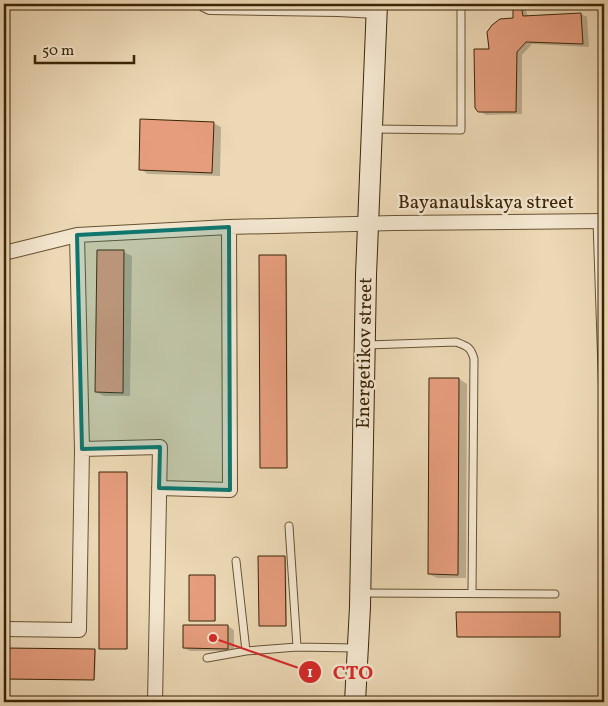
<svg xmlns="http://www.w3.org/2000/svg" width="608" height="706" font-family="Vollkorn,serif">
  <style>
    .shadow { fill: #0003 }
    .building { fill: #e69d7d; stroke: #3b2506 }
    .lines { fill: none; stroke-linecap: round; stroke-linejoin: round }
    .service-casing { stroke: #675232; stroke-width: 9 }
    .minor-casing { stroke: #675232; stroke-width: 16 }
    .secondary-casing { stroke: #3b2506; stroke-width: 22 }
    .service { stroke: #f3e6cf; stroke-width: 7 }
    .minor { stroke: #f3e6cf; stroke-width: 14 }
    .secondary { stroke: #f3e6cf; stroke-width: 20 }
    .marked { fill: #0f766e; fill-opacity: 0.2; stroke: #0f766e; stroke-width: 4; stroke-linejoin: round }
    .labels { text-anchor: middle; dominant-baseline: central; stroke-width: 5; stroke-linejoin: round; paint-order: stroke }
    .street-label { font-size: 19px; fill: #3b2506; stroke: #f3e6cf }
    .leader { fill: none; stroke: #d62828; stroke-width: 2 }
    .callout-dot { fill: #d62828; stroke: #f3e6cf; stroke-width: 2 }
    .mark-label { font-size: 15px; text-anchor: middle; font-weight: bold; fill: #fff }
    .callout-label { font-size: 20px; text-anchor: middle; font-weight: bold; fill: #d62828; stroke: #f3e6cf; stroke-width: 5; stroke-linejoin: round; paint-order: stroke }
  </style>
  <rect width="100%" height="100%" fill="#ecd8b5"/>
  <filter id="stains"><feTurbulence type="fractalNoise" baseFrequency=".004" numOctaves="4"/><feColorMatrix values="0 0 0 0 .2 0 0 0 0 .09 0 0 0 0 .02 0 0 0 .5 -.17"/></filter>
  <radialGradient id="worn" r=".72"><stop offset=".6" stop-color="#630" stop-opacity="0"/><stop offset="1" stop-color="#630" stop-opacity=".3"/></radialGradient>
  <path class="shadow" d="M521,7l5,3 2,7 53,-3 6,3 2,30 -57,-3 -10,11v59l-36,1 -7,-4 12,-61 24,-30z
    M213,123l8,4 -1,49 -72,-2 -8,-5z
    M124,252l8,4 -2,140h-26l-8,-4z
    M286,257h1l1,211h-27z
    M459,379l8,5 -1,194h-29l-8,-4z
    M127,473l1,1v175h-26l-2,-1z
    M285,557l1,1 1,68h-25l-2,-1z
    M214,576l2,1v44h-24z
    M560,613l1,1v23l-103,-1z
    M184,626h44l6,4v21h-44l-6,-3z
    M4,649l91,1 1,1 -1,29 -91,-1z"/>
  <path class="building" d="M521,5l2,11 58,-3 2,31 -57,-2 -9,10 -1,60h-38l-3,-4 -1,-59h15l-2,-17 5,-7 8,-6 13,-1v-10z
    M140,119l74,3 -2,51 -73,-3z
    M97,250h27l-1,143 -28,-1z
    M259,255h27l1,213h-27z
    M429,378h30l-1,197 -30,-1z
    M99,472h28v177h-28z
    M258,556h27l1,70h-27z
    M189,575h26v46h-26z
    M456,612h104v25h-103z
    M183,625h45v24l-45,-1z
    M4,648l91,1 -1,31 -90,-1z"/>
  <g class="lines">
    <g class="service-casing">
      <path id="service" d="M374,129l87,1v-126
        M597,221l7,208
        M367,345l89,-3c11,4 15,5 18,17l-2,234
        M289,526l8,121
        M236,561l10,90 51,-4 58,1
        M361,593l194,1
        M207,658l39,-7"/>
    </g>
    <g class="minor-casing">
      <path id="minor" d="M204,4l6,3 128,2 39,2
        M4,253l73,-18
        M82,449l-5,-214 152,-8
        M159,488l71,2 -1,-263 165,-4 210,-2
        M4,629l75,1 3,-181 78,-2 -5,255"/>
    </g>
    <g class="secondary-casing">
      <path id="secondary" d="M355,702l5,-95 6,-332 11,-271"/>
    </g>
    <use href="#service" class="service"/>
    <use href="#minor" class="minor"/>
    <use href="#secondary" class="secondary"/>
  </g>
  <path class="marked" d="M229,227l1,263 -71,-2 1,-41 -78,2 -5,-214z"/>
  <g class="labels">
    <g class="street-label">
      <text x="486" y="203">Bayanaulskaya street</text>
      <text transform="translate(365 353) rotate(-89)">Energetikov street</text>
    </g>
  </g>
  <path class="leader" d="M213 638L310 672"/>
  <g class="callout-dot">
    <circle cx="213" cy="638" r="5"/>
    <circle cx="310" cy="672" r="12"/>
  </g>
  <g class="mark-label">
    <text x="310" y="677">1</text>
  </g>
  <g class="callout-label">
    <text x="353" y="679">СТО</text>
  </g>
  <rect width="608" height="706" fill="none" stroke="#ecd8b5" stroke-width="20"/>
  <rect x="5" y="5" width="598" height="696" fill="none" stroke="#3b2506" stroke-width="2.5"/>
  <rect x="10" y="10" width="588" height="686" fill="none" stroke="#3b2506"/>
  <path d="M35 55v8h99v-8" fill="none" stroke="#3b2506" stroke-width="2.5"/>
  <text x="42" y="55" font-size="15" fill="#3b2506" stroke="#f3e6cf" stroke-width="4" paint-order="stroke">50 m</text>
  <rect width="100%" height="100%" filter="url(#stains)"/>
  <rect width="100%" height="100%" fill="url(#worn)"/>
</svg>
